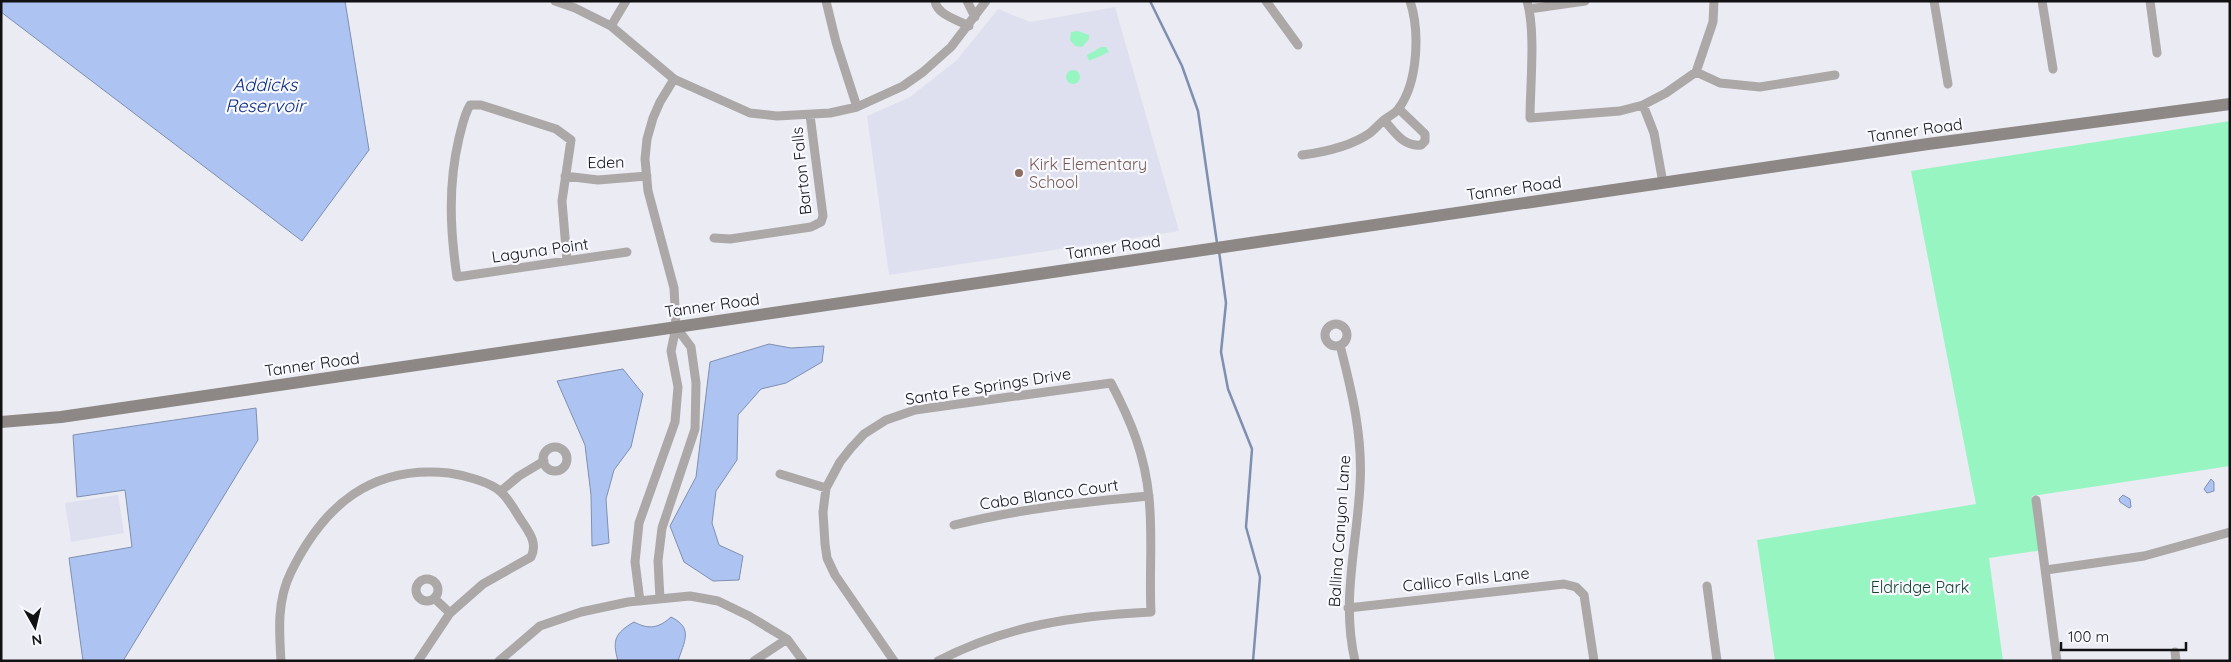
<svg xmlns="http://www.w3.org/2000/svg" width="2231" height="662" font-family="Quicksand,sans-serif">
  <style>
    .built { fill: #dfe0ef }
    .green { fill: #97f5c2 }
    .water { fill: #adc4f2; stroke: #7e8fb0 }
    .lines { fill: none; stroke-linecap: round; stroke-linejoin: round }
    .stream { stroke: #7e8fb0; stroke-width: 2.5 }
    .minor { stroke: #aca8a7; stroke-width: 9 }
    .secondary { stroke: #8d8885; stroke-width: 12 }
    .education-dot { fill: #8d6e63; stroke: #f8f8ff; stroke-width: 2 }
    .labels { text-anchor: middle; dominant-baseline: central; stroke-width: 4.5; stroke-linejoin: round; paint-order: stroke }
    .street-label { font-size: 16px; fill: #121215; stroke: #f8f8ff }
    .education-label { font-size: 16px; fill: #785e54; stroke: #f8f8ff; text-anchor: start }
    .park-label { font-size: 16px; fill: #19422e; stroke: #f8f8ff }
    .water-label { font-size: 18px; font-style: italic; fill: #0d2c81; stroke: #f8f8ff }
  </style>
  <rect width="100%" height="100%" fill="#ebebf3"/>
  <path class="built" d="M1115,7l64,224 -290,44 -22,-159 43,-19 47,-37 41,-51 32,13z
    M118,495l6,38 -53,9 -6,-39z"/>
  <path class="green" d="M1078,31l11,4v4l-7,8 -7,-1 -5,-6 1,-8z
    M1101,47h5l3,5 -20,9 -2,-6z
    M1066 77a7 7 0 1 1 14 0a7 7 0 1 1-14 0Z
    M2230,121v345l-198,30 11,54 -54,8 14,103h-228l-18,-121 219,-36 -65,-333z"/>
  <path class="water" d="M1,1h344l24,149 -67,91 -301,-229z
    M769,344l22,4 33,-2 -2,16 -36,21 -25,6 -23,26 -1,45 -21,31 -4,32 7,22 24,11 -4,24 -26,1 -29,-19 -14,-36 26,-49 14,-115z
    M623,369l20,25 -12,53 -17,23 -8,29 3,44 -17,3 -1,-51 -6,-50 -28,-64z
    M256,408l2,32 -135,221h-40l-14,-103 63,-11 -7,-57 -48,7 -4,-62z
    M2211,479l3,3v9l-7,2 -3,-4z
    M2123,495l7,4 1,8 -2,1 -9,-6 -1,-3z
    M671,617c23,11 13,25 7,44h-60c-6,-21 -3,-28 16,-39 15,8 25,6 37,-5z"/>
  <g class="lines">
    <path class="stream" d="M1150,1l32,65 16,45 19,132
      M1219,251l7,52 -5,49 7,37 24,60 -6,78 14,50 -7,84"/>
    <path class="minor" d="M555,1l20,7 36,18 63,53 76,34 27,3 53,-3 27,-6 46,-21 20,-14 28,-25 35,-46
      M826,1l10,41 21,65
      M935,1c2,14 23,19 34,25
      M967,1l8,16
      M1266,1l32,44
      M1527,1c9,30 3,85 3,117l90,-7 23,-6 23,-12 30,-21 17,-50 1,-21
      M1934,1l14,83
      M2042,1l11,68
      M2150,1l7,52
      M1529,9l56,-8
      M611,26l15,-25
      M1696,72l24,11 40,4 75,-12
      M1643,105l11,28 9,50
      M1384,120c10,11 19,27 37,25l4,-4v-7l-26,-25
      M1302,155c23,-3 48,-8 68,-22 5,-4 9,-9 14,-13 5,-4 12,-7 15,-12 19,-26 21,-77 11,-107
      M565,176l33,4 49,-4
      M714,238l16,1 81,-12 10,-5 2,-6 -13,-101
      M567,261l-5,-60 9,-61 -15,-11 -75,-24h-11c-6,10 -8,22 -11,33 -11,47 -9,92 -2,139l170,-25
      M1325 335a11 11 0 1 1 22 0a11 11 0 1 1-22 0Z
      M1340,345c12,47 23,92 20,140 -3,60 -19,116 -5,176
      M543 459a12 12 0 1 1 24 0a12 12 0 1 1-24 0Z
      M780,474l46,14
      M501,491l18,-15 25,-15
      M2036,500l21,161
      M954,525c65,-16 129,-23 195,-29
      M2046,570l98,-14 86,-24
      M416 590a11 11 0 1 1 22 0a11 11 0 1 1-22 0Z
      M1707,586l10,75
      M434,598l16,15
      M660,599l-2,-38 4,-33 33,-99 1,-46 -5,-36 -15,-20
      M640,601l-5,-39 4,-39 36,-101 3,-35 -7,-36 5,-24 -2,-39 -26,-97 -3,-32 2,-20 6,-21 7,-16 14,-23
      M1348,608l216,-24 12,3 8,8 10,66
      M2175,652l1,9
      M281,661c-2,-31 -4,-61 10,-89 33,-67 80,-107 158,-99 14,2 42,9 52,19 8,7 14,19 20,28 8,12 17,23 10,37l-48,27 -33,29 -32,48
      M499,661l41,-35 41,-14 47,-10 62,-6 28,5 31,15 38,23 16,22
      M754,661l33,-22
      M894,661l-59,-86 -8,-17 -2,-14 -2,-32 3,-24 14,-26 11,-14 13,-14 22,-14 29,-10 196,-27c20,38 34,72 38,115 4,38 0,76 2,114 -77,4 -144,13 -213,49"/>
    <path class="secondary" d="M1,422l60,-5 1867,-273 302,-40"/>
  </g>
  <circle class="education-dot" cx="1019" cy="173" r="5"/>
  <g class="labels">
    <g class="street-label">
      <text transform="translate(1915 130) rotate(-8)">Tanner Road</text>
      <text transform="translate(606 162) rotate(-1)">Eden</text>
      <text transform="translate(801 171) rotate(-96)">Barton Falls</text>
      <text transform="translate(1514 188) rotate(-8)">Tanner Road</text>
      <text transform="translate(1113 247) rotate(-8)">Tanner Road</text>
      <text transform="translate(540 250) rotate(-8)">Laguna Point</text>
      <text transform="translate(712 305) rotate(-8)">Tanner Road</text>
      <text transform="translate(312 364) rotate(-8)">Tanner Road</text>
      <text transform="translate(988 386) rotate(-9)">Santa Fe Springs Drive</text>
      <text transform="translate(1049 494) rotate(-8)">Cabo Blanco Court</text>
      <text transform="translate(1339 531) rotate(-86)">Ballina Canyon Lane</text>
      <text transform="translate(1466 579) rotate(-6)">Callico Falls Lane</text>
    </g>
    <g class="education-label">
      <text x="1029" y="164">Kirk Elementary<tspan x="1029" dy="18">School</tspan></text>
    </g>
    <g class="park-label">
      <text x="1920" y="587">Eldridge Park</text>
    </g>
    <g class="water-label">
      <text x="265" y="84">Addicks<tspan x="265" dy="21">Reservoir</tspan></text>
    </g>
  </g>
  <rect width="2231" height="662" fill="none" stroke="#121215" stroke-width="5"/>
  <g transform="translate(35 627) rotate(172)" stroke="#f8f8ff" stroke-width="4" paint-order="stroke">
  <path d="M0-4L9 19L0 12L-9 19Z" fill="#121215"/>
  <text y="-8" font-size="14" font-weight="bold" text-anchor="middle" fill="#121215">N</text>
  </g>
  <path d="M2061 642v8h125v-8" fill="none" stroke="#121215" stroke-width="2.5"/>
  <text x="2068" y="642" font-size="15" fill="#121215" stroke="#f8f8ff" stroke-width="4" paint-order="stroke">100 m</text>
</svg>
